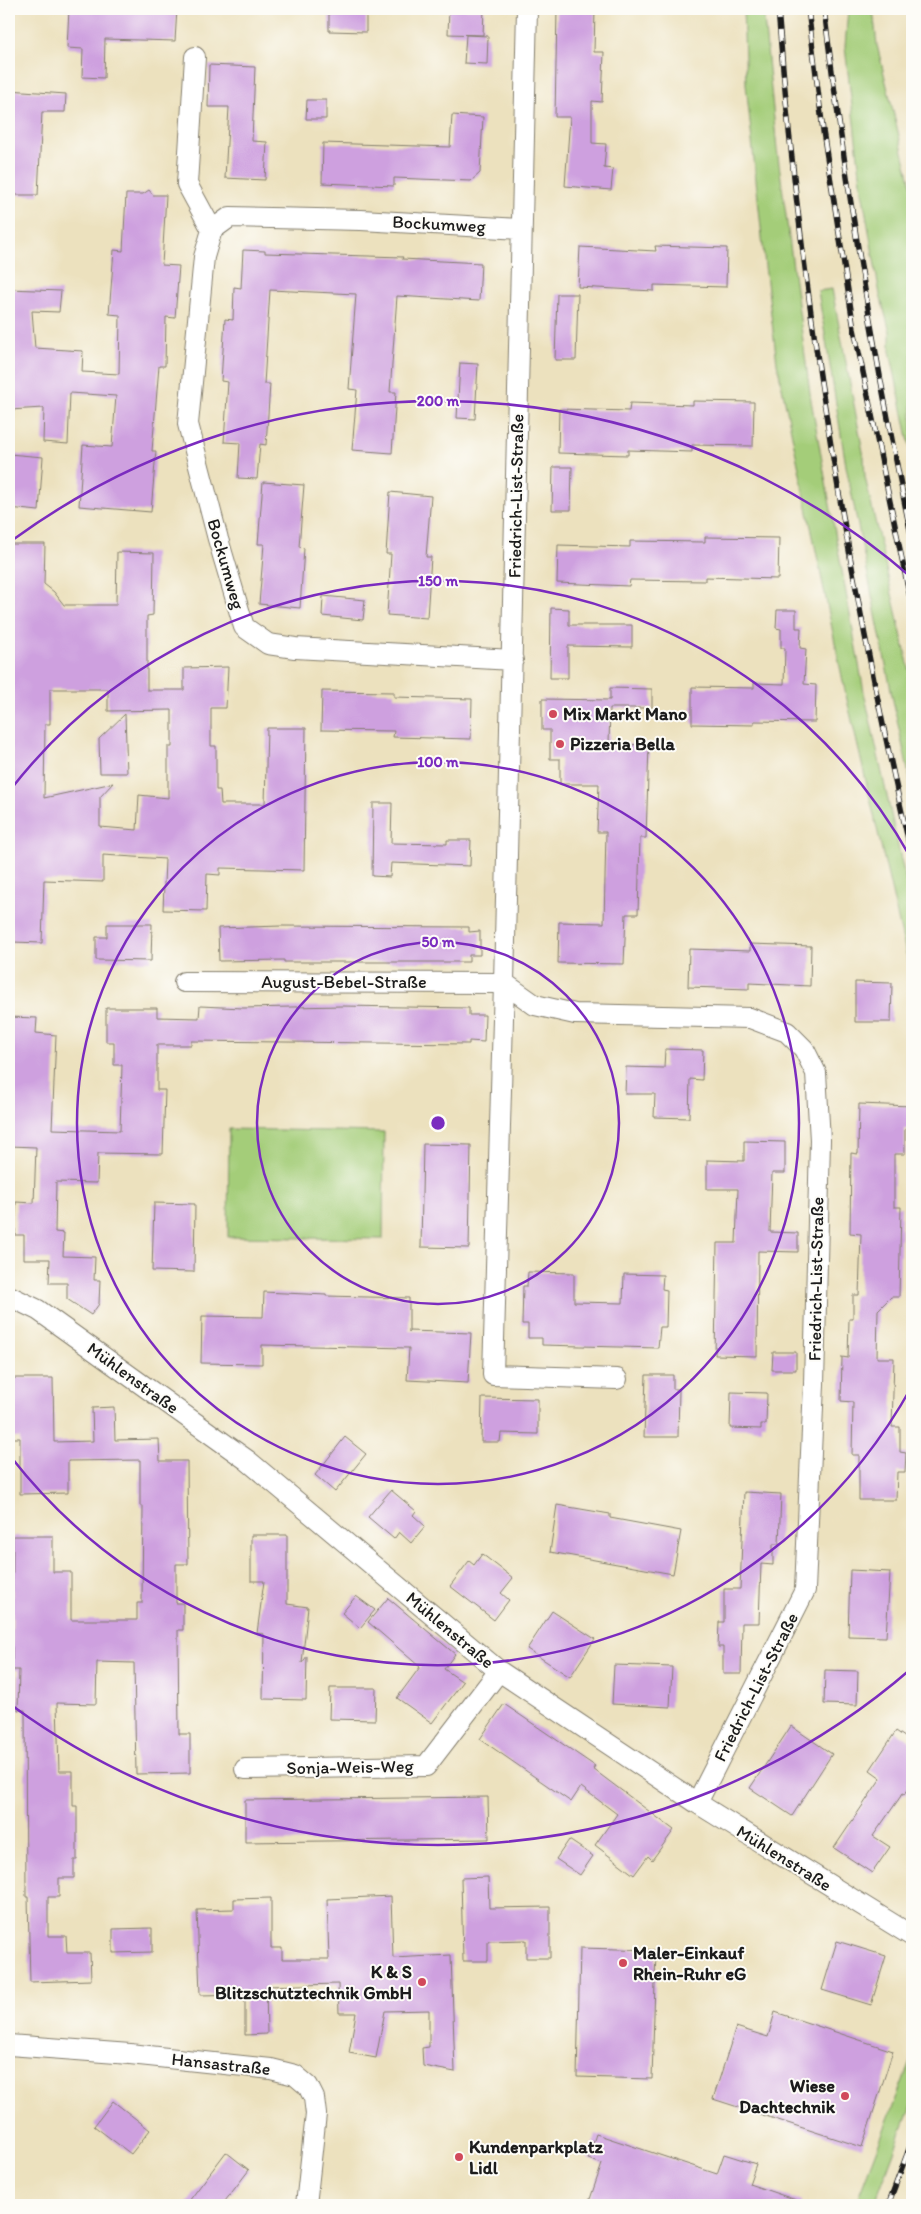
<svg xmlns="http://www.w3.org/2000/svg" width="921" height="2214" font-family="Itim,sans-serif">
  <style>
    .green { fill: #a4cd79; stroke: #60744a }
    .building { fill: #cea0df; fill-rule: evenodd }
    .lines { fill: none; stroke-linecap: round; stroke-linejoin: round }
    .street-casing { stroke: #847e6d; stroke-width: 22 }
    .street { stroke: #fff; stroke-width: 20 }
    .rail-casing { stroke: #1c1c1c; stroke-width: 5.5 }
    .rail { stroke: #fdfcf7; stroke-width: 4; stroke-dasharray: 11; stroke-linecap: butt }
    .ring { fill: none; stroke: #7b2cbf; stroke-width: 2.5 }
    .poi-dot { fill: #d1495b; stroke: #fdfcf7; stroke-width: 2 }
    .labels { text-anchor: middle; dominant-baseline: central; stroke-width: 4; stroke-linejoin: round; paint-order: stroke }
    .street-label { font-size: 18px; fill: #1c1c1c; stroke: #fdfcf7 }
    .poi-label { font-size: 18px; font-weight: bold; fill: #1c1c1c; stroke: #fdfcf7; text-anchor: start }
    .centre { fill: #7b2cbf; stroke: #fdfcf7; stroke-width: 2.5 }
    .ring-label { font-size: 15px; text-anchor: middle; font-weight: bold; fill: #7b2cbf; stroke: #fdfcf7; stroke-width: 4; stroke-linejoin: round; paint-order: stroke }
  </style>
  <rect width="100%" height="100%" fill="#fdfcf7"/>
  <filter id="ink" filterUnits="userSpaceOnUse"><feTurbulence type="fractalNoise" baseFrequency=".02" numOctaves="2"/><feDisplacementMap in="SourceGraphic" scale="10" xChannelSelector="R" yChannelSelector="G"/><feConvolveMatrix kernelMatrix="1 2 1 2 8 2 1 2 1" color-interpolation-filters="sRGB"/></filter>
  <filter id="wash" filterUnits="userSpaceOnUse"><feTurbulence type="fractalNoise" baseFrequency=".0096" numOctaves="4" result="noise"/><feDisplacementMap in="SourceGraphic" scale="20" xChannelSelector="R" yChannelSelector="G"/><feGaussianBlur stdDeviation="1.12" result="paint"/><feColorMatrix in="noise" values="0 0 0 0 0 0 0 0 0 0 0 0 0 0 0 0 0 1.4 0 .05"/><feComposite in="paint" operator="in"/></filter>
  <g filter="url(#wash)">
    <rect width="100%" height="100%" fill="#ece1be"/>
    <path class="green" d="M743,9h20l14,140 34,251 53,292 48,217v70l-67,-288 -68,-328 -12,-97 -19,-182z
      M848,9h25l4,36 35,144v268l-22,-106v-19l-10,-37 -18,-104 -17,-144z
      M832,289l32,168 1,20 47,204v108l-16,-74 -50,-249 -28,-175z
      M229,1129l155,3 -1,107 -155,-2z
      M912,2057v46l-38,102h-19z"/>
    <g id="blocks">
      <path class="building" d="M69,9h108l-2,32 -70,-2 -1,39 -22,-1 1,-28 -16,-1z
        M329,9h37v23l-37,-1z
        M449,9h35l-1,26 -35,-1z
        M557,9h38l-1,43h10l-2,50 -10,-1v42l14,1 -2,24 9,1 -2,21 -46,-4 5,-69h-15z
        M466,35l22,1 -1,28 -23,-1z
        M209,65l46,2 -3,74 15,1 -2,38 -40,-2 4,-71h-21z
        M9,90l57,4 -1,18h-23l-4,83h-29z
        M307,100h19v19h-20z
        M452,115l31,2 -3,56 -9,8 -77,-3v8l-72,-3 1,-40 127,4z
        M149,190l4,5h13l-4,70 17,1 -4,52 -9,-1 -1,49h-6l-7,85h4l-5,61 -72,-6 4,-61 29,2 4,-51 -46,-3 -2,51 -25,-2 1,-34 -35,2v-121l52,2 -2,21 -27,-1 3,37 48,3 -1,21 37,2 1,-59 -11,-1 5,-64 9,1 3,-57h17z
        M655,246l72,2 -1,39 -72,-2v6l-76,-4 2,-40 76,4z
        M243,250l22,1v2l138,4 -1,2 79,4 -2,38 -82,-5 -7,96h6l-4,61 -40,-3 5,-60 -8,-1 7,-95 -86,-4 -6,94h6l-4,61 -6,-1 -3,35 -19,-1 2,-35 -16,-1 4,-60 -7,-1 4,-62 8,1 1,-33 7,1z
        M557,294h21l-2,66h-21z
        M460,363l18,1 -3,55 -18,-1z
        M693,401l61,1 -1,44 -61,-1v7l-64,-2v5l-70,-2 1,-44 70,2 1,-8 63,2z
        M9,454l34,3 -4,54 -30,-3z
        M553,467h19l-1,43h-19z
        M263,482l41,3 -5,62 5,1 -4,60 -41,-4 5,-60h-6z
        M390,492l41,4 -5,61h5l-4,61 -40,-3 4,-61h-5z
        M705,537l74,1 -1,41 -73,-2v4l-75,-1 -1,6 -72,-3 1,-38 72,2v-6l75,1z
        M9,544h36l-1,40 10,8 10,13h52l1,-53 37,1 -1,62 -6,1v74h37v-22l44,-1 -2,41h-15v38h5v44h4l1,14h44l2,-76h39l-2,142 -84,-2v7l-13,-1 -1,37 -43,-1 2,-51 -62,-4v27l-59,-2 -2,63 -30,-1v-12h-3v-134l3,-46h-3zM50,689h58v22l64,-1v37h-4v51l-29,-3 -2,35 -37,-3v-30l13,-14 -69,15 1,-74h5z
        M323,596l42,4 -2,20 -41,-4z
        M551,608l18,1v16h63v22l-64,-1v32h-18z
        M777,610h19v18h5l-1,20 6,1 -2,35 12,1 -1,37 -61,-1v4l-62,-1v-37l62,1v-5l30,1 1,-36h-4v-19l-5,-1z
        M610,688l42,1v19h-42l-1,36 40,1 -3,93h-6l-2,76h-12l-2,50 -66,-1 1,-41 45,1 2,-91h-9l2,-48h-39v-25h-10v-29h-8v-31l68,1z
        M322,691l72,1v5l78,2 -1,40 -78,-2 1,-6 -73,-1z
        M125,714l2,59h-27l-1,-34z
        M373,803h19l-1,40 56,1v-4h24l-1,26 -79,-3 -1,14 -18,-1z
        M107,924h45l-1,37 -55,-1v-23h11z
        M281,926l188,1v5l11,-1v24h-11v7h-185v-2l-65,1 -1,-33z
        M750,944l61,2 -1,40 -61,-3v6l-61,-2 1,-38 61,2z
        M855,982l37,1 -1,39h-36z
        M200,1006l43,2 99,-2 127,2v7h16l-1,27 -15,-1v3l-278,-3v4h-34v45h8l-2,64 -65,-1 -1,30 -41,-1 -1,50 9,1 -1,23 32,1 -1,23h6l-1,24 -8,11 -24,-16v-16h-18l1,-24h-26v-24h-9l1,-33 18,1 2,-56 -27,-1v-129l28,1 -1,15 20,2 -4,94 68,2 2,-66h-8v-23h-8v-34h51v9l42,1z
        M665,1049l38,1 -1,30 -12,-1 -1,39 -35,-1 1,-23h-30l1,-27 38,1z
        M859,1104l53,2v23h-7v25h-11v53h7l-2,90h-8l-13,13 -1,48h17l-2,69h8v25l6,1 -1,19h-8l-1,28h-37v-45h-7l1,-53 -12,-1 1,-44 6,1 1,-39h4v-24h6l2,-61 -11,-1 1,-80 7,1z
        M744,1141l41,1v31h-13l-2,59 28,1v19l-40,-1 -1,105 -42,-1 2,-112h19l2,-54h-31v-29l37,1z
        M423,1144l48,1 -2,103 -48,-1z
        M154,1203l41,1 -1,68 -42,-1z
        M528,1272l46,1v29l49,1 1,-29 39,1 -1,14 5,1 -1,37h-6l-2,21 -116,-3v-7h-14v-14h-6l1,-38h4z
        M264,1292l62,3v1l83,2v34v-1l62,2 -3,50 -61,-3 2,-32 -147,-3v19l-61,-1 1,-47 61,1z
        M773,1352h23v18h-24z
        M646,1375h27v14h6l-1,48h-34z
        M9,1378h44l1,64 39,-1 -1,-33 22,-1 1,33 44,-1 1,22h27l1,103h-12v39h7v27h-5l1,104h11v39l-54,1 -2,-111 -37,-1 -1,42 -39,-1 2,68h14v35h4v54h-3v18h-15v19h-11v39h18l1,17h23l1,27 -61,2 -2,-85h-2l-1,-187h-7l1,-40h-7l1,-134h40v36h18v48h66v-17h5l1,-97h-3v-46l-72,1v32l-48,1v-56h-10z
        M731,1392l36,1 -1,31h-5v5l-31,-1z
        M482,1398l56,1v35l-37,-1 -1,9h-19z
        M345,1437l21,17 -31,38 -20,-17z
        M391,1490l25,21 -3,4 12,11 -14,17 -12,-11 -5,7 -26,-22z
        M744,1492l37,2 -2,50h-6v21l-12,-1 -2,59h-17l-1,51h-18v-27h-5l1,-25h5v-33h16z
        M557,1505l53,9v4l71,13 -8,43 -123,-22z
        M251,1535h36v69l21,3 -6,56 5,-7 -1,44 -43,-1 1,-65 -7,-1 7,-52h-13z
        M482,1554l31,24 -12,15 8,7 -15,20 -44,-34 19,-25 5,4z
        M850,1570l40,2 -4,65 -38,-1z
        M356,1596l19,14 -15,18 -18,-15z
        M388,1598l67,56 -11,15 19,13 -31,41 -35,-25 23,-31 -52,-45z
        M552,1611l43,28 -25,38 -43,-28z
        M614,1665l58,2 -2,40 -58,-3z
        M825,1670l33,1 -1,34 -33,-1z
        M330,1688h46l-1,32 -46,-1z
        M504,1704l91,62 -2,3 81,61 -22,30 -4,-4 -14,19 -39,-30 22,-31 -36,-27 -10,15 -91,-63z
        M791,1726l41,28 -40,62 -42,-28z
        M896,1731l16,11v42l-7,10 -2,-1 -30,43 17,11 -18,26 -38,-25 47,-70 -11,-8z
        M488,1797l1,42 -244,3v-42z
        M569,1840l24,16 -13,19 -24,-16z
        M488,1877l1,31 61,-1v51h-24v-18l-38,1v20h-25l-2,-83z
        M391,1896l2,62 58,-3 4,117 -32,-6 -1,-18 7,-1v-37l-44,1 -9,47 -27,-5 7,-40h-17l-1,-29 -72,2 1,48 -22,1v-41l-45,1 -3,-85 37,-1v-10l37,-1v50h11v11h47l-2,-60z
        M152,1928v24l-39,1v-24z
        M837,1941l49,15 -15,49 -49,-15z
        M580,1948l76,2 -4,129 -75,-2z
        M775,2012l118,39 -31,96 -149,-48 23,-72 32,10z
        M113,2101l37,29 -19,24 -37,-28z
        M596,2134l121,40 7,-20 32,10 -7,20 53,18v3h-214l14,-41 -14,-5z
        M226,2152l23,18 -27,35h-36z"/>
    </g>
  </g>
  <g filter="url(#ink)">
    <use href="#blocks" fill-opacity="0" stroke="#847e6d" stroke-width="1"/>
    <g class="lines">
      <g class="street-casing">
        <path id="street" d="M527,9l-23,974 31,22 40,9 175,4 37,14 17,17 12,24 4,67 -6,244 -9,206 -108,213
          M195,57l-8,127 25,46
          M513,660l-218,-12 -27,-4 -24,-17 -26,-88 -30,-115 16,-167 8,-27 18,-13 131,3 160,9
          M184,982l320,1 -11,392 124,4
          M9,1296l29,14 209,150 252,211 198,132 215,133
          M245,1769l181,-3 73,-95
          M9,2045l121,9 141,15 24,6 13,11 6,12 2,16 -10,91"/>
      </g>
      <use href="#street" class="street"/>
      <g class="rail-casing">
        <path id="rail" d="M778,9c22,285 70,569 134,848
          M808,9l15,122 31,198 58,278
          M824,9c22,178 51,354 88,530
          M888,2205l24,-64"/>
      </g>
      <use href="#rail" class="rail"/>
    </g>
  </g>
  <g class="ring">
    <circle cx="438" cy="1123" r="181"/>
    <circle cx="438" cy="1123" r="361"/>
    <path d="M912 1386A542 542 0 0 1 11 1457M11 789A542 542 0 0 1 912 860"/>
    <path d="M912 1668A722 722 0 0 1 14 1707M14 539A722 722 0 0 1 912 578"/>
  </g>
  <g class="poi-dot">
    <circle cx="553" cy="714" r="5"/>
    <circle cx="560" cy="744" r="5"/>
    <circle cx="623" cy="1963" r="5"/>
    <circle cx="422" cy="1982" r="5"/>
    <circle cx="845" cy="2096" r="5"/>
    <circle cx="459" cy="2157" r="5"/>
  </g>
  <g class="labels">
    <g class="street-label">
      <text transform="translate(439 224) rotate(3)">Bockumweg</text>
      <text transform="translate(516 496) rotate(-89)">Friedrich-List-Straße</text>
      <text transform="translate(226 564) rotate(74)">Bockumweg</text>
      <text x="344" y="982">August-Bebel-Straße</text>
      <text transform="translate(816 1279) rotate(-89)">Friedrich-List-Straße</text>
      <text transform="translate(133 1378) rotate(36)">Mühlenstraße</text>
      <text transform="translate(450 1630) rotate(40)">Mühlenstraße</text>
      <text transform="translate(756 1687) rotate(-63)">Friedrich-List-Straße</text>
      <text transform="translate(350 1767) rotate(-1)">Sonja-Weis-Weg</text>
      <text transform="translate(784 1858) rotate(32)">Mühlenstraße</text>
      <text transform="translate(221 2064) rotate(6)">Hansastraße</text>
    </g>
    <g class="poi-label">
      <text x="563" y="714">Mix Markt Mano</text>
      <text x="570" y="744">Pizzeria Bella</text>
      <text x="633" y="1953">Maler-Einkauf<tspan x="633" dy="21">Rhein-Ruhr eG</tspan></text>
      <text x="412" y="1972" text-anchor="end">K &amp; S<tspan x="412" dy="21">Blitzschutztechnik GmbH</tspan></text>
      <text x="835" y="2086" text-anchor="end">Wiese<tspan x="835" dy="21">Dachtechnik</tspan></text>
      <text x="469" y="2147">Kundenparkplatz<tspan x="469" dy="21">Lidl</tspan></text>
    </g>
  </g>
  <circle cx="438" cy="1123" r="8" class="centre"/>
  <g class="ring-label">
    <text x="438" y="406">200 m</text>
    <text x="438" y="586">150 m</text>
    <text x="438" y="767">100 m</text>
    <text x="438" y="947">50 m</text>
  </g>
  <rect width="921" height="2214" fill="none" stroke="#fdfcf7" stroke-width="30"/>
</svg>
